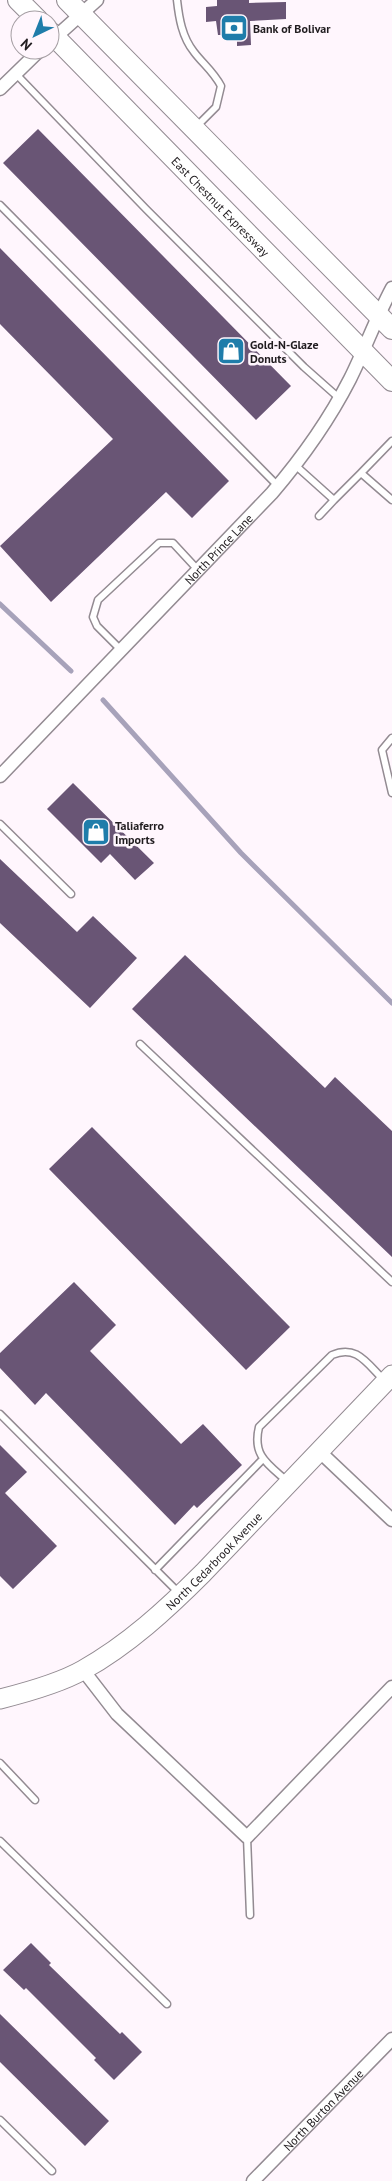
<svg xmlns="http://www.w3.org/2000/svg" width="392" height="2181" font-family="'PT Sans',sans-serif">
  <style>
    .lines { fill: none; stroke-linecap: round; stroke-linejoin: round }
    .stream { stroke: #a7a2ba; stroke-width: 5 }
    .building { fill: #695575 }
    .lane-casing { stroke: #938b92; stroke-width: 9 }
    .street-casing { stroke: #938b92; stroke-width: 15 }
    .secondary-casing { stroke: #938b92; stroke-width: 21 }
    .primary-casing { stroke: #938b92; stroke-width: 22 }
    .lane { stroke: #fff; stroke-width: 6 }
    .street { stroke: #fff; stroke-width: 12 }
    .secondary { stroke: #fff; stroke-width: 19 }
    .primary { stroke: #fff; stroke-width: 20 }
    .labels { text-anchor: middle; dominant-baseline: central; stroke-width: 5; stroke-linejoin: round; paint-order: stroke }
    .poi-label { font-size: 12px; font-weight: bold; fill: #201c1f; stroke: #fff6fd; text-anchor: start }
    .street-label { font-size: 12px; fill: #201c1f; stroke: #fff6fd }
  </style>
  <rect width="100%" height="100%" fill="#fff6fd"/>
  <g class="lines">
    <path class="stream" d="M0,604l71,67
      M103,700l138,153 151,150"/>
  </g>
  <path class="building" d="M217,0h32v3l37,-1v17l-36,2 1,24 -14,1v-6h-11v-5h-8l-2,-14 -10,1v-15l11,-1z
    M38,129l253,257 -35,34 -253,-257z
    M0,248l229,233 -37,37 -26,-26 -115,110 -51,-56 113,-107 -113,-115z
    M73,783l81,80 -19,17 -25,-26 -9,9 -54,-54z
    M0,859l77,73 16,-16 44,42 -47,50 -90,-85z
    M185,955l140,133 10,-11 57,54v126l-260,-248z
    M92,1127l198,200 -44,43 -197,-201z
    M74,1282l42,43 -26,26 91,93 22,-20 39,41 -45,43 -3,-3 -19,20 -129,-132 -11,12 -35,-37v-15z
    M0,1445l27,27 -22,21 52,53 -44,43 -13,-13z
    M31,1943l20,20 -2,2 71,69 2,-2 20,20 -28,28 -20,-20 2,-2 -70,-70 -2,2 -21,-20z
    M0,2014l109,107 -24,25 -85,-84z"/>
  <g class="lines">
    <g class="lane-casing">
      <path id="lane" d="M177,0c2,18 5,37 17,52 9,12 19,19 27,34l-5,21 -19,19
        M15,73l131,136 158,158 35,31
        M0,205l278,281
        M295,465l39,35 27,-27 31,27
        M361,473l31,-32
        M319,516l15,-16
        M121,650l-24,-24 -4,-9 5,-17 61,-57h14l25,27
        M392,738l-10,12 10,43
        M0,824l71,70
        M140,1044l252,238
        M0,1414l180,180
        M288,1482c-20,-18 -36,-26 -29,-55l73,-72c25,-11 35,9 53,26
        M155,1570l108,-111
        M0,1763l35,37
        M247,1837l3,78
        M0,1841l167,163
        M0,2120l52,51"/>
    </g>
    <g class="street-casing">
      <g id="street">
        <path d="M51,41l46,-41"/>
        <path d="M0,89l40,-39"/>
        <path id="s1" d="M0,776l272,-283c30,-35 57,-73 78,-114 15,-30 26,-61 42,-91"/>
        <path d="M319,1451l73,69"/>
        <path d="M83,1670l34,44 130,123 145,-150"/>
        <path id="s2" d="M253,2181l139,-142"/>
      </g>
    </g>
    <g class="secondary-casing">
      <g id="secondary">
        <path id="s3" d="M0,1699c24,-6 62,-17 83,-29 45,-25 84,-61 120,-97l189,-198"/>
      </g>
    </g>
    <g class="primary-casing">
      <g id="primary">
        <path d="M18,0l20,20"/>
        <path d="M67,0l325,329"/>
        <path id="s4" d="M50,32l342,349"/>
      </g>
    </g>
    <use href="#lane" class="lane"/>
    <use href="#street" class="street"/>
    <use href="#secondary" class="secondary"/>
    <use href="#primary" class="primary"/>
  </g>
  <defs>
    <g id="bank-square" transform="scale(1.4375)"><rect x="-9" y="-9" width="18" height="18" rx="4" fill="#1f7daa" stroke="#fff6fd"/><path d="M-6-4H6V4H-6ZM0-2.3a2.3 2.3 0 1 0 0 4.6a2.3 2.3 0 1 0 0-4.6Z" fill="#fff"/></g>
    <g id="shop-square" transform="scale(1.4375)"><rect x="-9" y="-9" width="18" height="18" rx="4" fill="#1f7daa" stroke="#fff6fd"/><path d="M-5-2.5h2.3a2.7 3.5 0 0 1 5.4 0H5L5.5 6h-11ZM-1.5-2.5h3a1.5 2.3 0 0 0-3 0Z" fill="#fff"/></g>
  </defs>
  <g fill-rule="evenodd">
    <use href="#bank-square" x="234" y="28"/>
    <use href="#shop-square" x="231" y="351"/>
    <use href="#shop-square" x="96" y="832"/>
  </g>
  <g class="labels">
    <g class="poi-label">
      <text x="253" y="28">Bank of Bolivar</text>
      <text x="250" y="344">Gold-N-Glaze<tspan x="250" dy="14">Donuts</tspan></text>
      <text x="115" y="825">Taliaferro<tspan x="115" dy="14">Imports</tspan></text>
    </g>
    <g class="street-label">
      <text stroke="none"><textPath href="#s4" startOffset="244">East Chestnut Expressway</textPath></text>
      <text stroke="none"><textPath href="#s1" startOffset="315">North Prince Lane</textPath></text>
      <text stroke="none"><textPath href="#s3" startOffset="259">North Cedarbrook Avenue</textPath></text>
      <text stroke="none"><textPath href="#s2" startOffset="100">North Burton Avenue</textPath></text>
    </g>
  </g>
  <g transform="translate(35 35) rotate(223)"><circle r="24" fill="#fff6fd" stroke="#a69fa4"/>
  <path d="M0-4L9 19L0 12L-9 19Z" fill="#1f7daa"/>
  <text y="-8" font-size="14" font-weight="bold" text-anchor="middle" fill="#201c1f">N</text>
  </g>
</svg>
